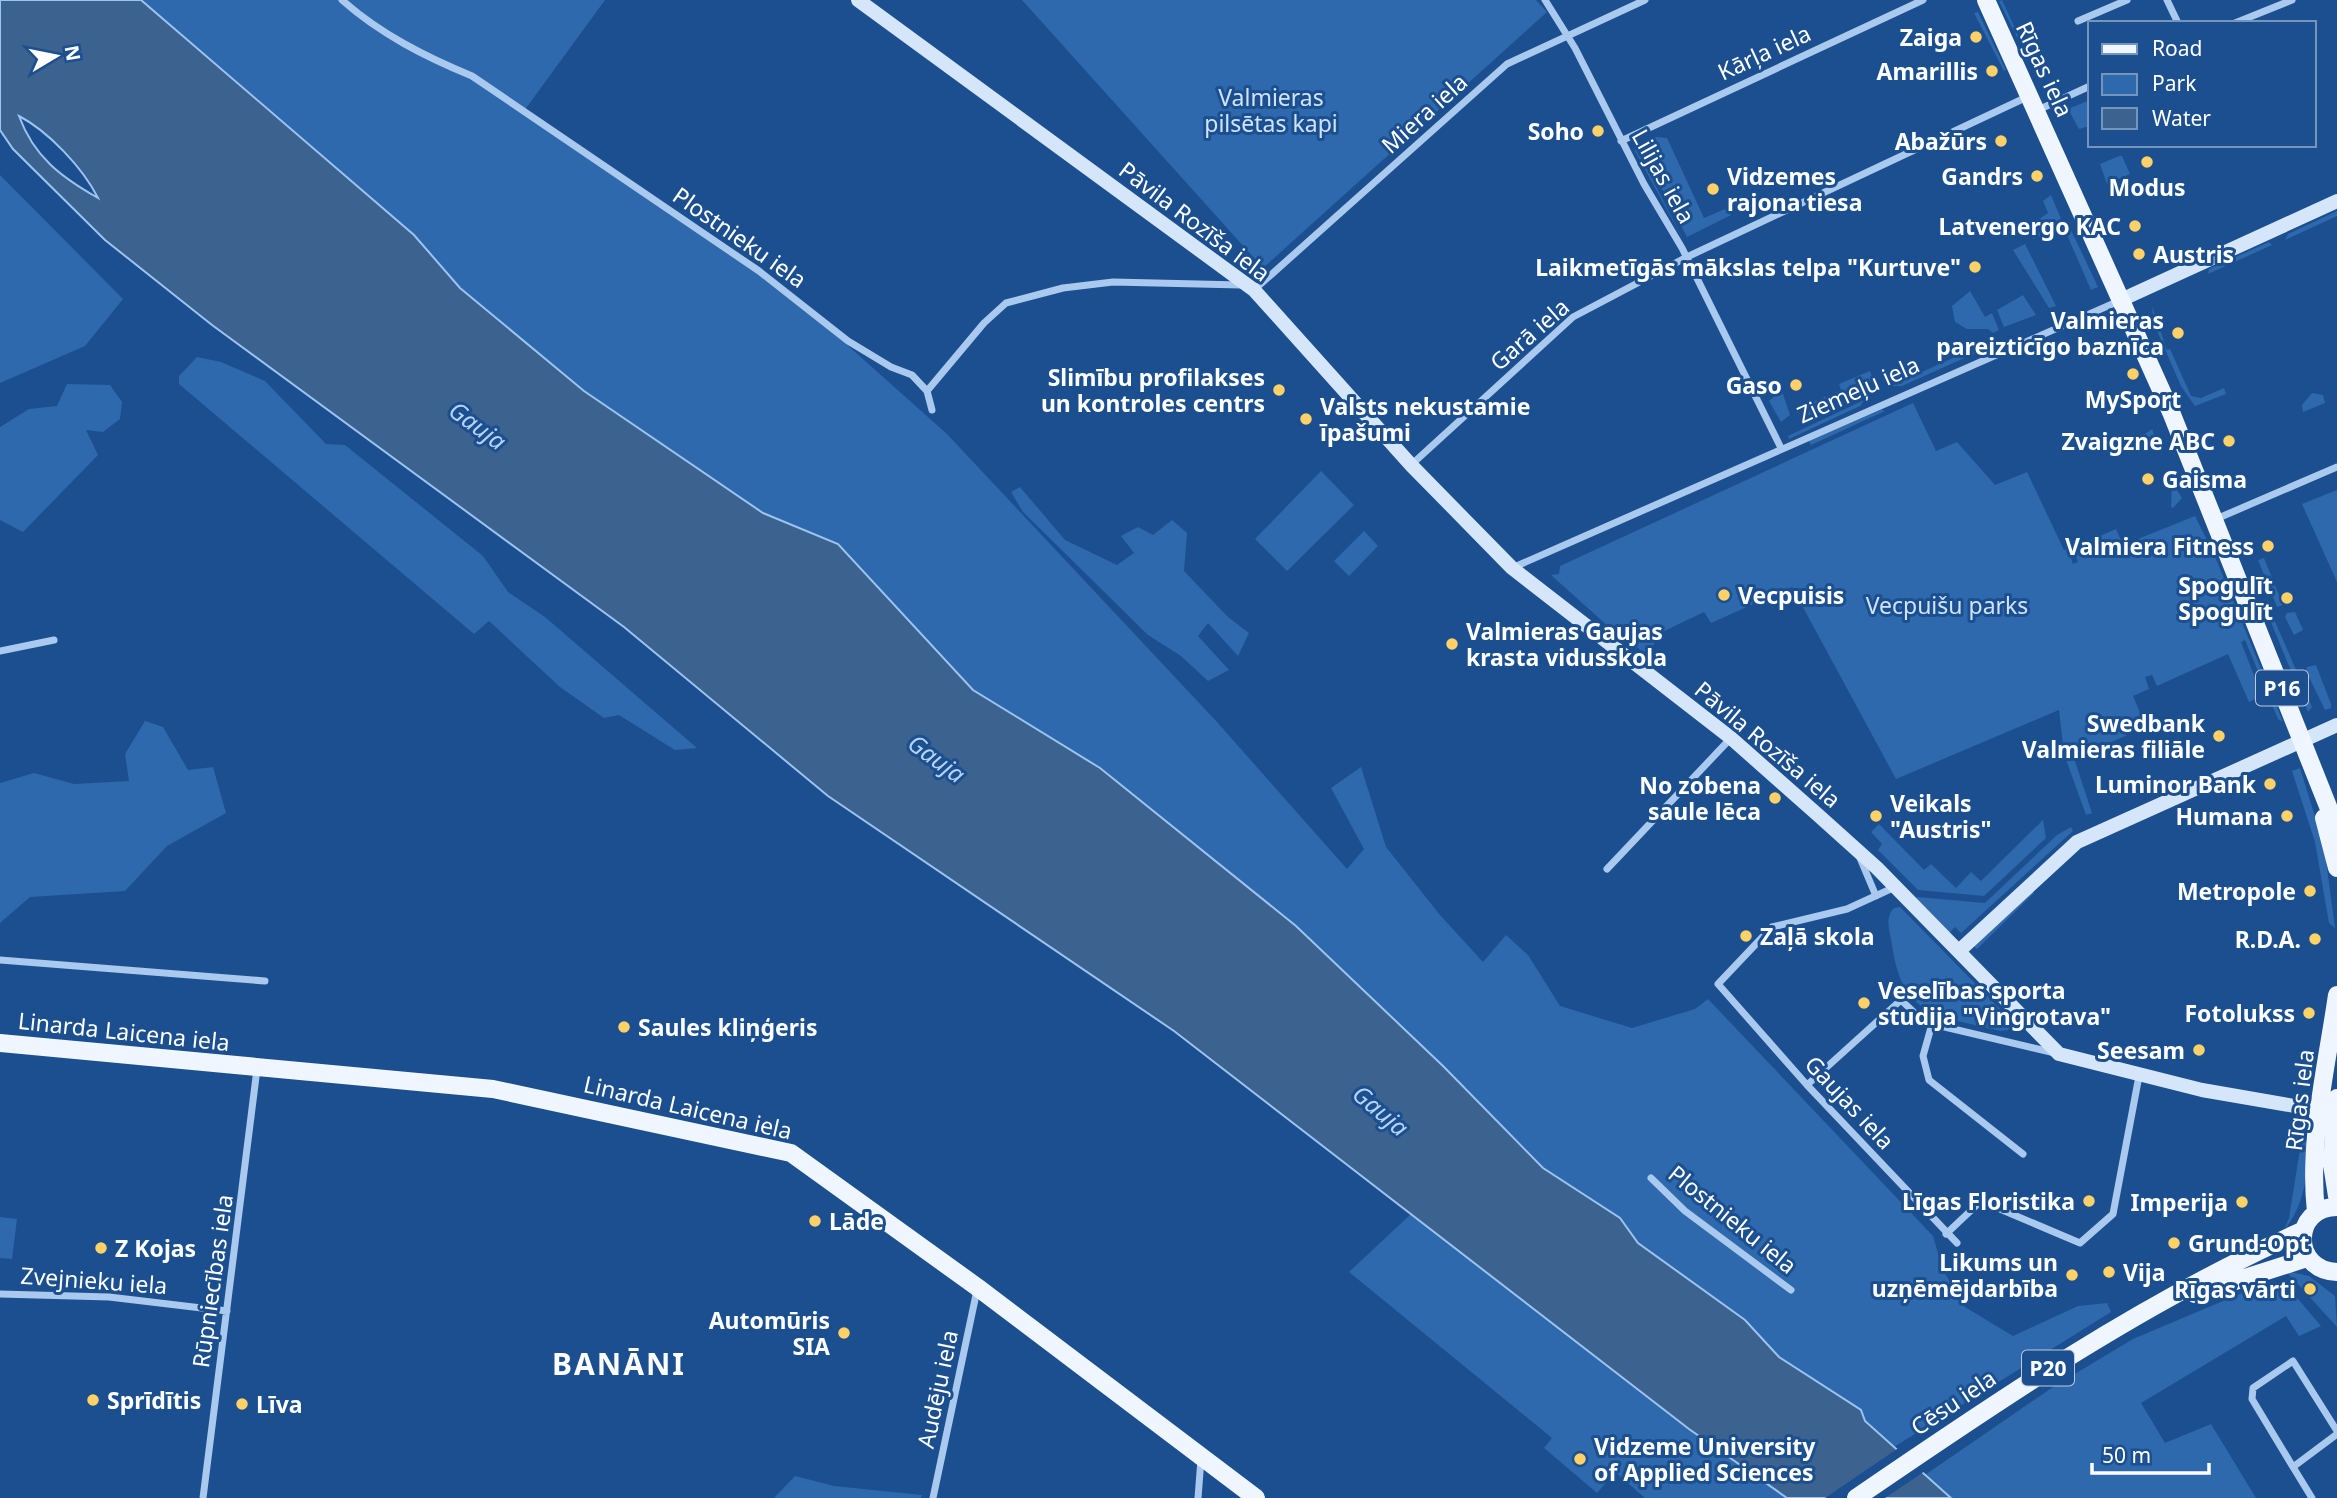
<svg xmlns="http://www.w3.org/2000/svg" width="2337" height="1498" font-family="'Noto Sans',sans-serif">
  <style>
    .green { fill: #2e69ad }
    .water { fill: #3c6290; stroke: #9cc4f0; stroke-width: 2; fill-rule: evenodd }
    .pier { fill: #1b4f8f }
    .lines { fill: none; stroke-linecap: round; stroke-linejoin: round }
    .street { stroke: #a9c9ee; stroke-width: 7 }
    .secondary { stroke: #d6e6fa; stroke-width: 14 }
    .primary { stroke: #f0f6ff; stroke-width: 18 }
    .poi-dot { fill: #ffd166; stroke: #1b4f8f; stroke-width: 2.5 }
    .labels { text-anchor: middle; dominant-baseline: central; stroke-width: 6; stroke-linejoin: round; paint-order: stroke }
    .shield { fill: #1b4f8f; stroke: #bbcadd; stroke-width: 2 }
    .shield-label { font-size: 21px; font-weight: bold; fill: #fff }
    .poi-label { font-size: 23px; font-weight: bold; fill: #fff; stroke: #1b4f8f; text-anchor: end }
    .street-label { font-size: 23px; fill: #fff; stroke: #1b4f8f }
    .park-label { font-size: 23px; fill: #cfe3fa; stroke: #1b4f8f }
    .water-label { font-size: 24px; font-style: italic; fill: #b5d3f5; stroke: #1b4f8f }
    .district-label { font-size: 30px; font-weight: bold; letter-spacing: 2px; fill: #fff; stroke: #1b4f8f }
  </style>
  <rect width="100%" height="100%" fill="#1b4f8f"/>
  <path class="green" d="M141,0h464l-81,111 237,157 186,166 270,288 130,147 17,-20 -33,-61 30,-21 25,80 54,68 43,47 23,-27 22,20 32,51 72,22 63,-19 13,-10 225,237 10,34 22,37 48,29 65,-30 29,-3 4,9 -217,135 -86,-72 -29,-18 -34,-37 -107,-77 -18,-25 -77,-50 -100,-102 -147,-140 -196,-158 -127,-78 -135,-146 -75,-31 -179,-122 -124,-103 -46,-53z
    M1022,0h514l11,12 -284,256z
    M2002,0l34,74v2l-37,-75z
    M1978,12l28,58 -2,1 -30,-58z
    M2090,100v26l-11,3 -11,-20z
    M1656,137l11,1 37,80 21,-9 6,6 -44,22 -47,-91z
    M1635,145l50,98 -50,-92z
    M2119,156h3l8,18 -23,10 -7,-20z
    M0,175l123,124 -38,47 -85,37z
    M2051,195l13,31 -31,13 -1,-15 16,-11 -5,-12z
    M2337,211v5l-52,24 3,-6z
    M2071,230l27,57 -7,3 -24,-55z
    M2269,242l3,3 -64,29 1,-5z
    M2025,244l31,62 -7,2 -36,-58z
    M1970,291l15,26 7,-4 7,17 -6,3 -5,-4h-21l-12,-7 -3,-16z
    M2023,295l13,20 -32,12 -7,-17z
    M2152,306l15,44 3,-1 21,47 10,2 23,-10 2,6 -31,12 -14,-20 -27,-62z
    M1986,343l3,4 -87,39h-11z
    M197,357l24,5 44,19 61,63 19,1 138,111 25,36 37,25 152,131 -22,2 -56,-35 -15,3 -44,-31 -71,-66 -15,13 -295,-250v-8z
    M1870,371l2,6 -5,16 -58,25 -3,-13 35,-15 -2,-6z
    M67,384l43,1 12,17 -2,17 -17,13 -17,-2 12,25 -75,77 -23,-12v-93l29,-18 28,-3z
    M1778,393l5,1 7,21 -9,7 -12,-21z
    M2312,393l11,2 2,8 -22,9 -1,-7z
    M1864,400l-4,6 -71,33 -1,-3z
    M1913,403l23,48 21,-9 38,43 32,-13 37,78 4,-1 5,15 5,-2 -6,-14 44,-19 7,16 72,-29 18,36 70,170 -5,-3 -33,-79 -4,2 21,54 -13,6 -21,-48 -71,32 -5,-11 -7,2 4,12 -16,7 13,31 -72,31 18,55 -6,2 -22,-61 -5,-44 -163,69 -104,-192 -81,36 -7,-11 -46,22 -9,22 -39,-28 -59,-53 8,-1 1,-8z
    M1881,410l4,1 -74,34 -2,-4z
    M2152,429l8,20 -1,2 -18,-14z
    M1321,471l33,34 -67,66 -32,-32z
    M2172,482l10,16 -9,10 -2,-1z
    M1020,487l45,53 52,25 17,-12 -13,-17 17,-9 15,8 19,-15 15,13 -3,38 44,46 21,16 -11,23 -30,-33 -10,13 31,34 -21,11 -27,-25 -33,-21 -125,-123 -12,-20z
    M2337,490v92l-35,-78z
    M1364,531l14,15 -29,30 -15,-15z
    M2264,558l19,47 -6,2 -19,-47z
    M2295,612l8,18 -9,5 -9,-18 2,-4z
    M2274,619l38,88 -4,5 -38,-92z
    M2316,665l15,39v4l-6,2 -19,-39 1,-4z
    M145,721l18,6 25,43 25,-3 13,46 -59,33 -42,45 -95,6 -30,26v-140l34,-10 40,11 55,-3 -4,-27z
    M2300,768l24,78 11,82 -6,-5 -14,-81 -23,-71z
    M2043,820l3,18 -62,58 -66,-6 -40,-40 4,-6 -11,-12 8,-8 45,46 7,-6 25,24 15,-16 10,9z
    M2071,827l2,4 -112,102 -6,-6 -6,6 -35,-33 3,-3 68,6 72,-68z
    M2032,891l2,2 -57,56 -3,-3z
    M1900,907l113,115 -5,8 -7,1c-62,-15 -99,-13 -109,-86 -2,-13 -8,-27 2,-37z
    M2304,1124c8,34 3,80 -20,106l5,-12z
    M1411,1214l278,215 98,69h-142l-30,-26 -18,21 -53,-45 8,-10 -203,-166z
    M0,1217l17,2 -5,40 -12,-1z
    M2286,1271l23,5 26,20 2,31z
    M2268,1282l20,5 33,39 -22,10 -13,-20 -145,87 24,40 46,-19 45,74h-305l-26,-23 128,-88 80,-48z
    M795,1476l39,10 88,9 -1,3h-147z"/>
  <path class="water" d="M0,0h141l273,235 46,53 124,103 179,122 75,31 135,146 127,78 196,158 147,140 100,102 77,50 18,25 107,77 34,37 82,53 4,11 86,77h-164l-98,-69 -515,-398 -346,-235 -204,-169 -412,-302 -107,-85 -92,-91 -13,-19zM19,116c29,15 64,52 79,82 -37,-21 -64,-41 -79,-82z"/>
  <path class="pier" d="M1900,1447l25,24 -40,27h-60z"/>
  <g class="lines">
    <path class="street" d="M342,0c38,34 84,57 130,76l287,195 89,70 43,26 21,8 15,16 5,19
      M1545,0l30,48 69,136 38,64 99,200
      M2167,0l11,23
      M2078,21l49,-21
      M2235,23l57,-23
      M2038,110l52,-24
      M1621,141l302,-141
      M1254,290l253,-226 138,-64
      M927,391l57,-68 22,-20 57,-15 50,-6 128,3
      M1411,465l162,-148 114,-60 340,-160
      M2216,519l121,-52
      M1512,568l607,-267
      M0,651l54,-11
      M1860,858l16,38
      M1607,869l124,-131
      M1895,887l-48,22 -75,18 -54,57 89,101 150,158
      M0,960l265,21
      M1932,1024l-9,32 6,24 94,74
      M1807,1085l94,-85 21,20 10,4 123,29
      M1651,1178l34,33 106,79
      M1946,1234l35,-33 99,42 33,-29 26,-138
      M0,1294l109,3 118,14
      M2337,1431l-44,-70 -40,27 -1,11 41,68 44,-33
      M2293,1467l19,31
      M203,1498l54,-429
      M933,1498l44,-208
      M1198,1498l3,-39"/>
    <path class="secondary" d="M858,0l396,290 157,175 101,103 219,170 87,77 59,53 182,186 143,36 110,19 7,5
      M2123,299l214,-98
      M1959,951l118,-109 260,-117"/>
    <path class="primary" d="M1986,0l185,412 166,417
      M2324,818l13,50
      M0,1043l493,46 298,64 186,134 279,211
      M2337,1098l-5,66 5,32
      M2337,1207c-46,0 -45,64 0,65
      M2316,1212c-8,-71 11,-147 21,-217
      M2195,1294l112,-36
      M1856,1498c143,-98 287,-196 446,-267"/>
  </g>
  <g class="poi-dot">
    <circle cx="1976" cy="37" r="7"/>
    <circle cx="1992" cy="71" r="7"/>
    <circle cx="1598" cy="131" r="7"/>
    <circle cx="2001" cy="141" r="7"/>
    <circle cx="2147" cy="162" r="7"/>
    <circle cx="2037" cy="176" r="7"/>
    <circle cx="1713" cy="189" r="7"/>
    <circle cx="2135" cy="226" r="7"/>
    <circle cx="2139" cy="254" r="7"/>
    <circle cx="1975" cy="267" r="7"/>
    <circle cx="2178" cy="333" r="7"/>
    <circle cx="2133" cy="374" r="7"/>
    <circle cx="1796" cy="385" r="7"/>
    <circle cx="1279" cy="390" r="7"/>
    <circle cx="1306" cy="419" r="7"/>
    <circle cx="2229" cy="441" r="7"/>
    <circle cx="2148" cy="479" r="7"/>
    <circle cx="2268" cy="546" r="7"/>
    <circle cx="1724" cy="595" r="7"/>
    <circle cx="2287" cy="598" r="7"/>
    <circle cx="1452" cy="644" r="7"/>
    <circle cx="2219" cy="736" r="7"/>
    <circle cx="2270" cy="784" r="7"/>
    <circle cx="1775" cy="798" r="7"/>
    <circle cx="1876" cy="816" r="7"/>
    <circle cx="2287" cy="816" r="7"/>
    <circle cx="2310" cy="891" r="7"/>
    <circle cx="1746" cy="936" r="7"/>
    <circle cx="2315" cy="939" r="7"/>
    <circle cx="1864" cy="1003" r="7"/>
    <circle cx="2309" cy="1013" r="7"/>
    <circle cx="624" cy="1027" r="7"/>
    <circle cx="2199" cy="1050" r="7"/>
    <circle cx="2089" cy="1201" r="7"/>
    <circle cx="2242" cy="1202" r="7"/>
    <circle cx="815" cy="1221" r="7"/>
    <circle cx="2174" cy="1243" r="7"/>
    <circle cx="101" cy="1248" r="7"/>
    <circle cx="2109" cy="1272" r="7"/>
    <circle cx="2072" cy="1275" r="7"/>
    <circle cx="2310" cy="1289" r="7"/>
    <circle cx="844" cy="1333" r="7"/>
    <circle cx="93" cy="1400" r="7"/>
    <circle cx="242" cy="1404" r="7"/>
    <circle cx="1580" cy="1459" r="7"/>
  </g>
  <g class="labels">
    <g class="shield">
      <rect x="2256" y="670.5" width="52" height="35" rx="5"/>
      <rect x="2022" y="1350.5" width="52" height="35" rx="5"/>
    </g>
    <g class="shield-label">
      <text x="2282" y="688">P16</text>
      <text x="2048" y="1368">P20</text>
    </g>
    <g class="poi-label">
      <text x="1962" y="37">Zaiga</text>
      <text x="1978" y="71">Amarillis</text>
      <text x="1584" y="131">Soho</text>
      <text x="1987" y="141">Abažūrs</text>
      <text x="1727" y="176" text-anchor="start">Vidzemes<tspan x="1727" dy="26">rajona tiesa</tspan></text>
      <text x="2023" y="176">Gandrs</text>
      <text x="2147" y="187" text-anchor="middle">Modus</text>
      <text x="2121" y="226">Latvenergo KAC</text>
      <text x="2153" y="254" text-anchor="start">Austris</text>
      <text x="1961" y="267">Laikmetīgās mākslas telpa "Kurtuve"</text>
      <text x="2164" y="320">Valmieras<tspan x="2164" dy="26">pareizticīgo baznīca</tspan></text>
      <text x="1265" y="377">Slimību profilakses<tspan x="1265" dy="26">un kontroles centrs</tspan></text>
      <text x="1782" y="385">Gaso</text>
      <text x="2133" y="399" text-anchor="middle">MySport</text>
      <text x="1320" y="406" text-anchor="start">Valsts nekustamie<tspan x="1320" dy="26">īpašumi</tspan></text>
      <text x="2215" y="441">Zvaigzne ABC</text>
      <text x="2162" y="479" text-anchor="start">Gaisma</text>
      <text x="2254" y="546">Valmiera Fitness</text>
      <text x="2273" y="585">Spogulīt<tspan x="2273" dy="26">Spogulīt</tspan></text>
      <text x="1738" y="595" text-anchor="start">Vecpuisis</text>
      <text x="1466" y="631" text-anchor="start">Valmieras Gaujas<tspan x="1466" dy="26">krasta vidusskola</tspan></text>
      <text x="2205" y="723">Swedbank<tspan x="2205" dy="26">Valmieras filiāle</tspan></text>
      <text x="2256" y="784">Luminor Bank</text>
      <text x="1761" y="785">No zobena<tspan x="1761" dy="26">saule lēca</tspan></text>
      <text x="1890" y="803" text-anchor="start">Veikals<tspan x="1890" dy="26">"Austris"</tspan></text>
      <text x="2273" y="816">Humana</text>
      <text x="2296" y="891">Metropole</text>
      <text x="1760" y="936" text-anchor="start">Zaļā skola</text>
      <text x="2301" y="939">R.D.A.</text>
      <text x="1878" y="990" text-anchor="start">Veselības sporta<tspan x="1878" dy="26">studija "Vingrotava"</tspan></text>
      <text x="2295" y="1013">Fotolukss</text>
      <text x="638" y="1027" text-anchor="start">Saules kliņģeris</text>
      <text x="2185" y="1050">Seesam</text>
      <text x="2075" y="1201">Līgas Floristika</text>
      <text x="2228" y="1202">Imperija</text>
      <text x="829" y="1221" text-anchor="start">Lāde</text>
      <text x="2188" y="1243" text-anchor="start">Grund-Opt</text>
      <text x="115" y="1248" text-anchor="start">Z Kojas</text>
      <text x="2058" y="1262">Likums un<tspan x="2058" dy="26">uzņēmējdarbība</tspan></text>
      <text x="2123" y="1272" text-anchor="start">Vija</text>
      <text x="2296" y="1289">Rīgas vārti</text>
      <text x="830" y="1320">Automūris<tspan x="830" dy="26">SIA</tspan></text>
      <text x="107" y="1400" text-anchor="start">Sprīdītis</text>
      <text x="256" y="1404" text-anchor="start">Līva</text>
      <text x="1594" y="1446" text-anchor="start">Vidzeme University<tspan x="1594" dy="26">of Applied Sciences</tspan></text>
    </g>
    <g class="street-label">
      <text transform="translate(1764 52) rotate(-25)">Kārļa iela</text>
      <text transform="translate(2045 69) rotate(65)">Rīgas iela</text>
      <text transform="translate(1424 113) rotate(-42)">Miera iela</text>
      <text transform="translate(1664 176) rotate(61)">Lilijas iela</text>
      <text transform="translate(1195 221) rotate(37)">Pāvila Rozīša iela</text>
      <text transform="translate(740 237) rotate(35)">Plostnieku iela</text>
      <text transform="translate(1529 334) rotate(-41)">Garā iela</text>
      <text transform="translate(1858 389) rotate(-24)">Ziemeļu iela</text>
      <text transform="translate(1768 744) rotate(40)">Pāvila Rozīša iela</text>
      <text transform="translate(124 1031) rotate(6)">Linarda Laicena iela</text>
      <text transform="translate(2299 1100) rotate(-83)">Rīgas iela</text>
      <text transform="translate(1850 1102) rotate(47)">Gaujas iela</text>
      <text transform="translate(688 1107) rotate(13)">Linarda Laicena iela</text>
      <text transform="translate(1733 1219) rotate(39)">Plostnieku iela</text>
      <text transform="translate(94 1280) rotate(4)">Zvejnieku iela</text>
      <text transform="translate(212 1281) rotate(-82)">Rūpniecības iela</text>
      <text transform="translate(937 1389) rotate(-78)">Audēju iela</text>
      <text transform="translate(1953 1402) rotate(-34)">Cēsu iela</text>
    </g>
    <g class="park-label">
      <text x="1271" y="97">Valmieras<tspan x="1271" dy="26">pilsētas kapi</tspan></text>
      <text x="1947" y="605">Vecpuišu parks</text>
    </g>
    <g class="water-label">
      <text transform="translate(478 425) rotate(36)">Gauja</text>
      <text transform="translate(937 758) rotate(36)">Gauja</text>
      <text transform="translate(1381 1110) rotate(40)">Gauja</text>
    </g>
    <g class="district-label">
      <text x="619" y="1363">BANĀNI</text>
    </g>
  </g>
  <rect x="2088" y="21" width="228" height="126" fill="#1b4f8f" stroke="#7695bc" stroke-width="2"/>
  <rect x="2102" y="44" width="35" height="10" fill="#f0f6ff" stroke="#7695bc" stroke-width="2"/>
  <text x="2152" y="56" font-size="21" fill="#ffffff">Road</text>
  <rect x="2102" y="74" width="35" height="21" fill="#2e69ad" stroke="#7695bc" stroke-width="2"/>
  <text x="2152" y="91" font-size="21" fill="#ffffff">Park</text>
  <rect x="2102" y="108" width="35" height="21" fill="#3c6290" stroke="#7695bc" stroke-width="2"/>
  <text x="2152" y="126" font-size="21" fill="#ffffff">Water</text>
  <g transform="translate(56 56) rotate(80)" stroke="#1b4f8f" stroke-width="5" paint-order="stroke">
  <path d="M0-5L12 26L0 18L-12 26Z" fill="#ffffff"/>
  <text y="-10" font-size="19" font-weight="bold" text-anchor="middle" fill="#ffffff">N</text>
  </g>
  <path d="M2092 1463v10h117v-10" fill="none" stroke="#ffffff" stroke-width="3.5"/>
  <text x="2102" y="1463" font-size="21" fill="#ffffff" stroke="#1b4f8f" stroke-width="5" paint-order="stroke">50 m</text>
</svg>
